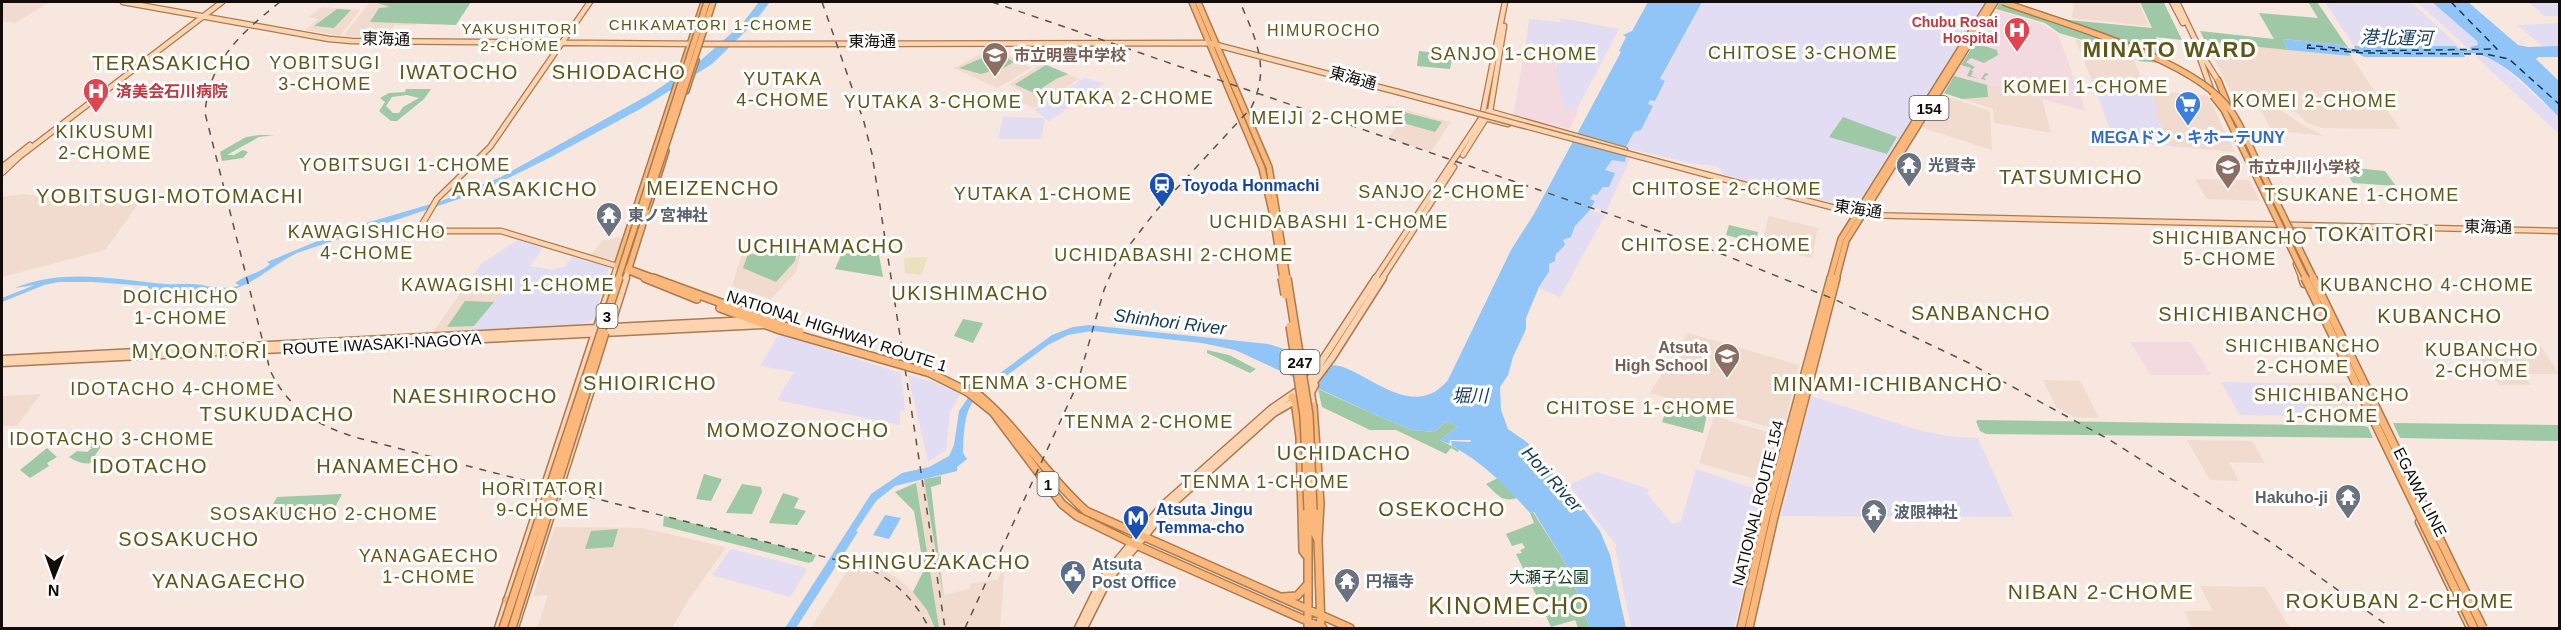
<svg xmlns="http://www.w3.org/2000/svg" width="2561" height="630" font-family="Helvetica,'Noto Sans JP',sans-serif">
  <style>
    .built { fill: #f1dace }
    .industrial { fill: #e2ddf3 }
    .medical { fill: #f3d9e0 }
    .green { fill: #9fc8a7; fill-rule: evenodd }
    .sand { fill: #ebe1bc }
    .water { fill: #91c5f7 }
    .lines { fill: none; stroke-linecap: round; stroke-linejoin: round }
    .ferry { stroke: #14395a; stroke-width: 1.5; stroke-dasharray: 7 5; stroke-linecap: butt }
    .major-far1-casing { stroke: #a97b52; stroke-width: 7 }
    .major-casing { stroke: #a97b52; stroke-width: 9 }
    .highway-far1-casing { stroke: #a97b52; stroke-width: 8 }
    .highway-casing { stroke: #a97b52; stroke-width: 10 }
    .major-far1 { stroke: #fdd4af; stroke-width: 4.5 }
    .major { stroke: #fdd4af; stroke-width: 6 }
    .highway-far1 { stroke: #fbb87a; stroke-width: 5 }
    .highway { stroke: #fbb87a; stroke-width: 7 }
    .rail { stroke: #5b524e; stroke-width: 1.5; stroke-dasharray: 7 7; stroke-linecap: butt }
    .major-bridge-casing { stroke: #a97b52; stroke-width: 7; stroke-linecap: butt }
    .highway-bridge-far1-casing { stroke: #a97b52; stroke-width: 8; stroke-linecap: butt }
    .highway-bridge-casing { stroke: #a97b52; stroke-width: 10; stroke-linecap: butt }
    .major-bridge { stroke: #fdd4af; stroke-width: 4.5 }
    .highway-bridge-far1 { stroke: #fbb87a; stroke-width: 5 }
    .highway-bridge { stroke: #fbb87a; stroke-width: 7 }
    .labels { text-anchor: middle; dominant-baseline: central; stroke-width: 6; stroke-linejoin: round; paint-order: stroke }
    .far-health-label { font-size: 14px; font-weight: bold; fill: #be3a42; stroke: #fff; text-anchor: end }
    .far-neighbourhood-label { font-size: 15px; letter-spacing: 1.5px; fill: #605619; stroke: #fff }
    .shield { fill: #fff; stroke: #585453; stroke-width: 1.5 }
    .shield-label { font-size: 15px; font-weight: bold; fill: #110b09 }
    .far-quarter-label { font-size: 16px; letter-spacing: 1.5px; fill: #605619; stroke: #fff }
    .street-label { font-size: 16px; fill: #110b09; stroke: #fff }
    .education-label { font-size: 16px; font-weight: bold; fill: #785e54; stroke: #fff; text-anchor: start }
    .health-label { font-size: 16px; font-weight: bold; fill: #be3a42; stroke: #fff; text-anchor: start }
    .shop-label { font-size: 16px; font-weight: bold; fill: #366cbe; stroke: #fff }
    .worship-label { font-size: 16px; font-weight: bold; fill: #5b616d; stroke: #fff; text-anchor: start }
    .transit-label { font-size: 16px; font-weight: bold; fill: #164399; stroke: #fff; text-anchor: start }
    .service-label { font-size: 16px; font-weight: bold; fill: #4e5e75; stroke: #fff; text-anchor: start }
    .park-label { font-size: 16px; fill: #0e3a1c; stroke: #fff }
    .water-label { font-size: 18px; font-style: italic; fill: #14395a; stroke: #fff }
    .neighbourhood-label { font-size: 18px; letter-spacing: 1.5px; fill: #605619; stroke: #fff }
    .quarter-label { font-size: 20px; letter-spacing: 1.5px; fill: #605619; stroke: #fff }
    .near-neighbourhood-label { font-size: 21px; letter-spacing: 1.5px; fill: #605619; stroke: #fff }
    .district-label { font-size: 22px; font-weight: bold; letter-spacing: 1.5px; fill: #605619; stroke: #fff }
    .near-quarter-label { font-size: 24px; letter-spacing: 1.5px; fill: #605619; stroke: #fff }
  </style>
  <rect width="100%" height="100%" fill="#f7e7df"/>
  <path class="built" d="M3,2h40l5,1 -33,20 -13,-2z
    M370,2l17,4 41,1 -12,18h-21l-11,12 -41,-1z
    M2074,2h64l11,24 -77,-8z
    M322,7l38,3 -20,26 -35,-6 13,-11 -9,-2z
    M2075,39l25,8 30,3 13,32 -52,-4z
    M2205,41l146,15 49,73 -78,-1 -14,-5 -18,-15 -18,-8 -40,-6z
    M988,50h10l33,18 -34,20 -43,-20z
    M1044,63l35,16 -45,29 -21,-9 9,-7 -13,-8z
    M1955,75l87,24 9,34 -55,-10 -2,-1 -1,-13 -49,-16z
    M2150,90l58,6 27,56 -66,-6 -14,-34 3,-1z
    M1942,95l48,16 2,39 -69,-22z
    M2257,103l20,4 25,18 23,11 -54,-6z
    M1387,105l63,17v1l-19,29 -43,-14 8,-10 -17,-13z
    M2195,179l54,1 11,21 -53,-2z
    M24,194l49,7 65,3 -33,46 -103,27v-80z
    M1769,216l49,12 -6,30 -51,-13z
    M616,237l6,1 -7,22 -25,-4 13,-16h9z
    M743,251l57,1 1,1 -5,19 -25,27 -39,-13z
    M487,279l27,1 -44,50 -37,2 36,-51 15,1z
    M1688,333l111,32 -16,66 -133,-38z
    M2469,345l72,1 18,28h-37l9,11h-32z
    M2043,380l37,1 19,37 -25,-1 -18,-10z
    M2288,383h59l18,39 -51,-1z
    M41,394l-24,32h-15v-30z
    M1714,416l66,20 -11,47 -70,-20z
    M2187,440l65,1 13,22 -36,-1 10,19 -29,-1z
    M941,476v8l-10,3 13,108 26,-6v-5l27,-4 4,-7h3l-4,55h-189l40,-63 -2,-6 6,-1 14,4 28,16 16,14 11,-22 -8,-48 -2,-11 -19,-19 16,-8z
    M555,527l87,1 83,19v2l-36,50 -17,29h-135l11,-33 -15,1z
    M2200,586l65,1 25,41h-97l-9,-17h29z"/>
  <path class="industrial" d="M1702,2h283l-129,204 -9,1 -125,-33 -1,-4 -5,-4 -27,-3 -63,-15 8,-16 7,-2 12,-24 -5,-1 2,-5 5,1 10,-20 -5,-1z
    M2325,2h86l52,48 -8,-4h-101z
    M2417,2h15l45,39 2,4 -9,2 2,3h-2z
    M2528,2h31v14h-14z
    M1561,18l58,11 -42,80h-14l-7,-39 5,-23 -35,-4 3,-24 31,3z
    M2559,23v23h-17l-25,-21z
    M2472,53l25,8 62,56v17z
    M1084,78l21,5 -56,38 -15,-11z
    M2091,78l52,4 3,7 4,1 8,22 -3,1 14,33 -55,-6z
    M1003,117l42,1 -4,21h-43z
    M1626,156l5,1 -25,55 -14,-5 -2,-8 3,-5 5,1 5,-8h6l-4,-17 3,-6 4,-4 12,2z
    M1590,210l15,5 -45,82 -21,-9 9,-13 2,-13 7,-5 -1,-3 7,-10v-4l8,-3 4,-11z
    M518,240l25,8 -13,18 23,4 12,-4 7,-9 37,10 -15,52 -10,5 -114,6 43,-50 -26,-1 -2,3 -16,-1 12,-17z
    M2188,306h41l12,15h-60l-5,-8h16z
    M2237,307h54l8,15h-52z
    M781,335l120,38 4,37 -5,1v14l-123,-25 17,-28 -34,-6 17,-29z
    M908,375l25,7 27,12 -10,18 -4,38 -18,12z
    M2221,382l67,1 23,33 -71,-1z
    M1811,396l110,35 33,6 24,1 35,79 -232,-1z
    M1696,469l71,24 -33,135h-103l-16,-81 2,-1 -48,-61 28,-13 52,17 -2,4 25,31 9,-3z
    M731,549l75,19 1,2 -17,27 -78,-22z"/>
  <path class="medical" d="M1995,10l47,14 16,10 28,77 -131,-36z
    M1526,43l35,4 -1,15 -4,3v5l7,39h14v5l-8,15 -56,-13z
    M2130,342h60l21,33h-60z"/>
  <path class="green" d="M374,2h97l-15,23 -86,-3 9,-14 11,-1z
    M2000,2l69,18 83,8 -12,-26 24,1 18,37 -26,-3 12,27 -29,-3 -6,-12 -33,-4 -41,-12 -14,-10 -49,-14z
    M2308,2h9l32,47 -6,-4 -60,-6 5,11 -83,-9 -5,-10 74,8 -15,-26 59,5z
    M337,9l14,1 -17,18 -20,-2z
    M1975,43l22,7 1,5 -14,8 -13,-5 -5,4 9,5 -4,3 2,1 -2,5 10,3 4,-6 4,1 -5,3 2,3 -19,-4 4,-8 -10,-3z
    M1419,51l34,4 -3,14 -33,-3z
    M996,52l18,10 -17,10 -3,-2 -13,4 -22,-6z
    M1046,65l22,9 -12,5 -22,14 -18,-8 -1,-1z
    M1954,76l33,9 1,12 -26,2 -18,-6z
    M406,89h25l-7,10 -27,22h-6l-12,-10 6,-9 -5,-4 9,-5 16,-1zM407,95l12,3 -16,9 -4,6h-6l-7,-7 6,-9z
    M1396,110l46,12 -7,10 -46,-13z
    M1843,117l54,20 -10,17 -58,-17z
    M259,135h15l-15,2 -32,18h7l9,-5 5,2 -5,6 -21,3 -2,-9 26,-15z
    M2346,167l39,4 11,15 -43,-3 -9,-15z
    M1729,225l29,7 -2,11 -30,-8z
    M842,253l37,2 4,22 -48,-8z
    M748,254l48,2 -1,5 -19,21 -33,-14z
    M465,301l29,1 -20,24 -27,1z
    M963,319l20,4 -10,20 -19,-7z
    M1207,350l22,5 27,14 -6,4 -43,-20z
    M1318,389l60,27 34,14 22,2 13,-11 10,6 -17,13 19,10 -1,2 -7,-4 -5,6 -50,-24h-26l-48,-23z
    M1669,402l38,12 -4,19 -41,-11z
    M1978,420l386,6 4,1 5,11 -387,-4 -6,-3 -4,-10z
    M2393,423l166,2v16l-159,-3z
    M90,441l10,4v3l-6,9 5,2c-8,8 -21,4 -30,-2l8,-6 10,1 5,-4 -8,-3z
    M47,448l10,9 -10,6 2,3 -19,12 -10,-8z
    M704,474l18,5 -11,22 -15,-2z
    M941,476v8l-10,3 12,109 -19,-117z
    M1498,478l19,20c-15,5 -20,-4 -31,-14z
    M916,483l23,145h-4l-8,-18 -14,-18 11,-22 -8,-48 -2,-11 -19,-19z
    M742,484l19,3 1,5 -10,22 -26,-1z
    M783,493l16,5 -5,10 12,3 -9,14 -28,-2z
    M342,494l-10,19 -66,4 11,-20z
    M1533,512l34,54 23,62h-12l-3,-8 -24,7 -5,-11 10,-3 -2,-5 -11,3 -1,-3 11,-4 -3,-6 -11,3 -23,-47 6,-1 -2,-3 5,-2 -3,-5 -10,3 -6,-12 28,-11 -4,-10z
    M664,516l152,39 -3,6 -4,2 -146,-37z
    M618,529l-5,18 -28,2 6,-18z"/>
  <path class="sand" d="M928,257l-7,18 -16,-2 -1,-15z"/>
  <path class="water" d="M759,2h11l-18,23 -40,39 -70,44 -93,50 -69,34 -183,61c-27,13 -47,36 -78,40 -10,1 -22,-3 -32,-3l-4,6 -34,-2 2,-1 -4,-3 1,-4 -55,-4h-35l-14,3 -42,17v-4l33,-13 -20,3c48,-20 100,-9 150,-4 12,1 25,-1 37,1 13,3 22,4 36,1l1,-1 -4,-2c12,-9 24,-9 35,-19l-3,-2 82,-34 92,-27 60,-24 151,-84 49,-33 41,-36z
    M1648,2h54l-42,77 5,2 -10,20 -5,-1 -2,4 5,2 -12,24 -7,2 -11,21 3,3 -1,6 -13,-2 -7,10 10,3 -6,14h-6l-6,8 -4,-1 -3,5 5,2 -5,9 -15,16 -4,11 -8,3 2,5 -9,9 -1,7 -6,3v8l-10,15 -13,31v11l-13,28 -5,18 -8,12 1,23 7,19 20,14 24,29 4,10 11,5 33,44 10,24 16,73h-36l-23,-62 -33,-54 -4,1c-23,-26 -46,-50 -78,-67l-1,-5 19,1 1,-2h-21l-1,4 -9,-4 17,-13 -10,-6 -13,11 -22,-2 -34,-14 -143,-66 -33,-7 -110,-12 -24,4 -20,10 -73,54c-12,14 -11,37 -12,54l4,6 -10,8v4l-62,15 -19,15 -20,30 2,1 -4,6 -58,90h-11l86,-134 31,-21 27,-6 20,-11 5,-11 5,-34 11,-16 82,-60 21,-8 16,-2 179,19c17,4 31,12 47,18 9,4 19,2 28,5 32,12 73,52 105,13l63,-130 23,-36 87,-162 -2,-1 7,-14 -3,-2 9,-4z
    M2432,2h36l50,43 10,2 31,-1v11h-21l-2,2 23,22v36c-24,-23 -61,-67 -96,-64l2,4h-101l-6,-4h-9l2,3 -63,-6 -5,-11 60,6 3,3 9,1 -1,-3h101l5,4h11l-1,-3 8,-2 -1,-4z
    M885,515l16,3 -12,21 -16,-4z"/>
  <g class="lines">
    <path class="ferry" d="M2451,2l46,47 -136,2 -53,-6 -1,6 2,-3 54,5 123,1 23,5 51,46"/>
    <g class="major-far1-casing">
      <path id="major-far1" d="M123,2l206,37 23,2 349,3 508,-1 189,49
        M590,2l-100,145 -53,52 -17,29 25,3h56l116,35 -4,13
        M2172,2l11,21
        M2177,2l27,56 15,24
        M2200,58l12,34
        M1488,111l137,39
        M1485,118l23,6
        M1463,155l27,-43 14,-86
        M2,167l28,-22
        M2,173l17,-16 203,-155
        M1708,175l154,40 698,16
        M2296,264l6,15
        M625,279l4,-11
        M1375,279l107,-162 23,-115
        M1382,279l72,-112"/>
    </g>
    <g class="major-casing">
      <path id="major" d="M2302,278l2,6
        M610,329l16,-51
        M2,359l748,-39
        M2,363l761,-38
        M1313,406l-2,-13 4,-8
        M2419,522l51,106
        M498,628l115,-350
        M515,628l76,-238
        M1078,628l24,-49 61,-74 108,-96 35,-24 70,-107
        M1084,628l24,-48 60,-72 106,-95 24,-14 10,-9 24,-32 51,-80"/>
    </g>
    <g class="highway-far1-casing">
      <path id="highway-far1" d="M1192,2l70,166 11,48
        M1198,2l71,165 8,48
        M2218,80l21,52
        M686,91l10,-31
        M617,266l87,-264
        M621,268l28,11
        M627,268l30,11
        M629,268l37,-117
        M1830,279l11,-40 149,-237
        M1836,279l10,-38 149,-239"/>
    </g>
    <g class="highway-casing">
      <path id="highway" d="M645,278l52,21
        M653,278l131,48
        M720,308l60,22
        M971,389c45,34 73,85 115,122l264,117
        M968,392l25,20 69,92 15,12 59,29 187,83
        M1292,397l3,4 5,36 3,114 3,4
        M1313,406l7,97 -2,37
        M2374,413l11,19
        M2419,508l59,120
        M1308,510v118
        M1313,510l2,24 3,6 3,88
        M1282,597l15,-1 9,-10
        M507,600l6,8 -6,20
        M1741,628l25,-111 65,-239
        M1749,628l25,-111 62,-239"/>
    </g>
    <use href="#major-far1" class="major-far1"/>
    <use href="#major" class="major"/>
    <use href="#highway-far1" class="highway-far1"/>
    <use href="#highway" class="highway"/>
    <path class="rail" d="M280,2c-39,31 -71,59 -75,111l65,257c18,39 48,56 88,68l510,130c28,14 47,32 61,60
      M822,2l42,120 8,32 73,474
      M992,2l710,244 134,54 133,63 141,77 159,101 122,87
      M965,628l112,-243 27,-95 11,-26 40,-52 96,-104c20,-40 5,-68 -11,-106"/>
    <g class="major-bridge-casing">
      <path id="major-bridge" d="M1398,92l310,83"/>
    </g>
    <g class="highway-bridge-far1-casing">
      <path id="highway-bridge-far1" d="M2003,2c60,22 193,57 228,109 12,17 20,39 29,57 18,37 36,74 54,111
        M2213,96l11,14 82,169
        M645,209l68,-207
        M1277,215l10,64
        M1273,216l10,63
        M618,279l89,-277"/>
    </g>
    <g class="highway-bridge-casing">
      <path id="highway-bridge" d="M1282,278l3,17
        M1287,278l22,137 4,95
        M2305,278l169,350
        M2313,278l170,350
        M784,326l16,5
        M1290,326l14,90 4,94
        M780,330l150,43 38,19
        M503,628l116,-350
        M512,628l93,-295"/>
    </g>
    <use href="#major-bridge" class="major-bridge"/>
    <use href="#highway-bridge-far1" class="highway-bridge-far1"/>
    <use href="#highway-bridge" class="highway-bridge"/>
  </g>
  <defs>
    <g id="hospital-pin" transform="scale(1.35)"><path d="M0 17L-7.5 6A9.5 9.5 0 1 1 7.5 6Z" fill="#e0444e" stroke="#fff"/><path d="M-5-5h3v3.5h4V-5h3V5h-3V1.5h-4V5h-3Z" fill="#fff"/></g>
    <g id="school-pin" transform="scale(1.35)"><path d="M0 17L-7.5 6A9.5 9.5 0 1 1 7.5 6Z" fill="#8d6e63" stroke="#fff"/><path d="M0-5L7-2L0 1L-7-2ZM-4 1L0 2.5L4 1V4Q0 6-4 4Z" fill="#fff"/></g>
    <g id="supermarket-pin" transform="scale(1.35)"><path d="M0 17L-7.5 6A9.5 9.5 0 1 1 7.5 6Z" fill="#3f7fe0" stroke="#fff"/><path d="M-6-5.5h2.5l.6 2H6L4.5 2H-2.5L-4.4-4H-6ZM-1.5 3.2a1.3 1.3 0 1 0 .1 0ZM3 3.2a1.3 1.3 0 1 0 .1 0Z" fill="#fff"/></g>
    <g id="temple-pin" transform="scale(1.35)"><path d="M0 17L-7.5 6A9.5 9.5 0 1 1 7.5 6Z" fill="#6b7280" stroke="#fff"/><path d="M0-6L5-2H3V0L6.5 2.5H4V6H1.5V3h-3V6H-4V2.5H-6.5L-3 0V-2H-5Z" fill="#fff"/></g>
    <g id="station-pin" transform="scale(1.35)"><path d="M0 17L-7.5 6A9.5 9.5 0 1 1 7.5 6Z" fill="#1a4fb4" stroke="#fff"/><path d="M-3-6H3Q5-6 5-4V2Q5 4 3 4L4.5 6H3L1.5 4h-3L-3 6H-4.5L-3 4Q-5 4-5 2V-4Q-5-6-3-6ZM-3.5-4v3h7v-3ZM-3.5 1v1.5H-2V1ZM2 1v1.5H3.5V1Z" fill="#fff"/></g>
    <g id="metro-pin" transform="scale(1.35)"><path d="M0 17L-7.5 6A9.5 9.5 0 1 1 7.5 6Z" fill="#1a4fb4" stroke="#fff"/><path d="M-5.5 5V-5H-3L0 0L3-5H5.5V5H3V-.5L0 4L-3-.5V5Z" fill="#fff"/></g>
    <g id="civic-pin" transform="scale(1.35)"><path d="M0 17L-7.5 6A9.5 9.5 0 1 1 7.5 6Z" fill="#5c6f8a" stroke="#fff"/><path d="M-.6-6.5H3V-4.5H.6V-3L4-1V1h2V6H-6V1h2V-1L-.6-3ZM-1.2 2.5V6h2.4V2.5Z" fill="#fff"/></g>
  </defs>
  <g fill-rule="evenodd">
    <use href="#hospital-pin" x="2017" y="30"/>
    <use href="#school-pin" x="995" y="55"/>
    <use href="#hospital-pin" x="96" y="91"/>
    <use href="#supermarket-pin" x="2188" y="104"/>
    <use href="#temple-pin" x="1909" y="165"/>
    <use href="#school-pin" x="2228" y="167"/>
    <use href="#station-pin" x="1162" y="185"/>
    <use href="#temple-pin" x="609" y="215"/>
    <use href="#school-pin" x="1727" y="356"/>
    <use href="#temple-pin" x="2348" y="497"/>
    <use href="#temple-pin" x="1874" y="512"/>
    <use href="#metro-pin" x="1136" y="518"/>
    <use href="#civic-pin" x="1073" y="573"/>
    <use href="#temple-pin" x="1347" y="581"/>
  </g>
  <g class="labels">
    <g class="far-health-label">
      <text x="1998" y="22">Chubu Rosai<tspan x="1998" dy="16">Hospital</tspan></text>
    </g>
    <g class="far-neighbourhood-label">
      <text x="711" y="24">CHIKAMATORI 1-CHOME</text>
      <text x="520" y="28">YAKUSHITORI<tspan x="520" dy="17">2-CHOME</tspan></text>
    </g>
    <g class="shield">
      <rect x="1909.5" y="96" width="39" height="24" rx="4.5"/>
      <rect x="596.5" y="304" width="21" height="24" rx="4.5"/>
      <rect x="1280.5" y="350" width="39" height="24" rx="4.5"/>
      <rect x="1037.5" y="472" width="21" height="24" rx="4.5"/>
    </g>
    <g class="shield-label">
      <text x="1929" y="108">154</text>
      <text x="607" y="316">3</text>
      <text x="1300" y="362">247</text>
      <text x="1048" y="484">1</text>
    </g>
    <g class="far-quarter-label">
      <text x="1324" y="30">HIMUROCHO</text>
    </g>
    <g class="street-label">
      <text transform="translate(386 39) rotate(1)">東海通</text>
      <text x="872" y="41">東海通</text>
      <text transform="translate(1353 78) rotate(15)">東海通</text>
      <text transform="translate(1858 209) rotate(8)">東海通</text>
      <text transform="translate(2488 227) rotate(1)">東海通</text>
      <text transform="translate(837 331) rotate(18)">NATIONAL HIGHWAY ROUTE 1</text>
      <text transform="translate(382 344) rotate(-3)">ROUTE IWASAKI-NAGOYA</text>
      <text transform="translate(2420 492) rotate(63)">EGAWA LINE</text>
      <text transform="translate(1758 503) rotate(-76)">NATIONAL ROUTE 154</text>
    </g>
    <g class="education-label">
      <text x="1014" y="55">市立明豊中学校</text>
      <text x="2248" y="167">市立中川小学校</text>
      <text x="1708" y="347" text-anchor="end">Atsuta<tspan x="1708" dy="18">High School</tspan></text>
    </g>
    <g class="health-label">
      <text x="116" y="91">済美会石川病院</text>
    </g>
    <g class="shop-label">
      <text x="2188" y="137">MEGAドン・キホーテUNY</text>
    </g>
    <g class="worship-label">
      <text x="1928" y="165">光賢寺</text>
      <text x="628" y="215">東ノ宮神社</text>
      <text x="2328" y="497" text-anchor="end">Hakuho-ji</text>
      <text x="1894" y="512">波限神社</text>
      <text x="1366" y="581">円福寺</text>
    </g>
    <g class="transit-label">
      <text x="1182" y="185">Toyoda Honmachi</text>
      <text x="1156" y="509">Atsuta Jingu<tspan x="1156" dy="18">Temma-cho</tspan></text>
    </g>
    <g class="service-label">
      <text x="1092" y="564">Atsuta<tspan x="1092" dy="18">Post Office</tspan></text>
    </g>
    <g class="park-label">
      <text x="1549" y="577">大瀬子公園</text>
    </g>
    <g class="water-label">
      <text transform="translate(2396 38) rotate(1)">港北運河</text>
      <text transform="translate(1170 322) rotate(7)">Shinhori River</text>
      <text x="1470" y="396">堀川</text>
      <text transform="translate(1552 479) rotate(48)">Hori River</text>
    </g>
    <g class="neighbourhood-label">
      <text x="1803" y="53">CHITOSE 3-CHOME</text>
      <text x="1514" y="54">SANJO 1-CHOME</text>
      <text x="325" y="63">YOBITSUGI<tspan x="325" dy="21">3-CHOME</tspan></text>
      <text x="783" y="79">YUTAKA<tspan x="783" dy="21">4-CHOME</tspan></text>
      <text x="2086" y="87">KOMEI 1-CHOME</text>
      <text x="1125" y="98">YUTAKA 2-CHOME</text>
      <text x="2315" y="101">KOMEI 2-CHOME</text>
      <text x="933" y="102">YUTAKA 3-CHOME</text>
      <text x="1328" y="118">MEIJI 2-CHOME</text>
      <text x="105" y="132">KIKUSUMI<tspan x="105" dy="21">2-CHOME</tspan></text>
      <text x="405" y="165">YOBITSUGI 1-CHOME</text>
      <text x="1727" y="189">CHITOSE 2-CHOME</text>
      <text x="1442" y="192">SANJO 2-CHOME</text>
      <text x="1043" y="194">YUTAKA 1-CHOME</text>
      <text x="2362" y="195">TSUKANE 1-CHOME</text>
      <text x="1329" y="222">UCHIDABASHI 1-CHOME</text>
      <text x="367" y="232">KAWAGISHICHO<tspan x="367" dy="21">4-CHOME</tspan></text>
      <text x="2230" y="238">SHICHIBANCHO<tspan x="2230" dy="21">5-CHOME</tspan></text>
      <text x="1716" y="245">CHITOSE 2-CHOME</text>
      <text x="1174" y="255">UCHIDABASHI 2-CHOME</text>
      <text x="508" y="285">KAWAGISHI 1-CHOME</text>
      <text x="2427" y="285">KUBANCHO 4-CHOME</text>
      <text x="181" y="297">DOICHICHO<tspan x="181" dy="21">1-CHOME</tspan></text>
      <text x="2303" y="346">SHICHIBANCHO<tspan x="2303" dy="21">2-CHOME</tspan></text>
      <text x="2482" y="350">KUBANCHO<tspan x="2482" dy="21">2-CHOME</tspan></text>
      <text x="1044" y="383">TENMA 3-CHOME</text>
      <text x="173" y="389">IDOTACHO 4-CHOME</text>
      <text x="2332" y="395">SHICHIBANCHO<tspan x="2332" dy="21">1-CHOME</tspan></text>
      <text x="1641" y="408">CHITOSE 1-CHOME</text>
      <text x="1149" y="422">TENMA 2-CHOME</text>
      <text x="112" y="439">IDOTACHO 3-CHOME</text>
      <text x="1265" y="482">TENMA 1-CHOME</text>
      <text x="543" y="489">HORITATORI<tspan x="543" dy="21">9-CHOME</tspan></text>
      <text x="324" y="514">SOSAKUCHO 2-CHOME</text>
      <text x="429" y="556">YANAGAECHO<tspan x="429" dy="21">1-CHOME</tspan></text>
    </g>
    <g class="quarter-label">
      <text x="172" y="63">TERASAKICHO</text>
      <text x="459" y="72">IWATOCHO</text>
      <text x="619" y="72">SHIODACHO</text>
      <text x="2071" y="177">TATSUMICHO</text>
      <text x="713" y="188">MEIZENCHO</text>
      <text x="525" y="189">ARASAKICHO</text>
      <text x="170" y="196">YOBITSUGI-MOTOMACHI</text>
      <text x="2375" y="234">TOKAITORI</text>
      <text x="821" y="246">UCHIHAMACHO</text>
      <text x="970" y="293">UKISHIMACHO</text>
      <text x="1981" y="313">SANBANCHO</text>
      <text x="2244" y="314">SHICHIBANCHO</text>
      <text x="2440" y="316">KUBANCHO</text>
      <text x="200" y="351">MYOONTORI</text>
      <text x="650" y="383">SHIOIRICHO</text>
      <text x="1888" y="384">MINAMI-ICHIBANCHO</text>
      <text x="475" y="396">NAESHIROCHO</text>
      <text x="277" y="414">TSUKUDACHO</text>
      <text x="798" y="430">MOMOZONOCHO</text>
      <text x="1344" y="453">UCHIDACHO</text>
      <text x="150" y="466">IDOTACHO</text>
      <text x="388" y="466">HANAMECHO</text>
      <text x="1442" y="509">OSEKOCHO</text>
      <text x="189" y="539">SOSAKUCHO</text>
      <text x="934" y="562">SHINGUZAKACHO</text>
      <text x="229" y="581">YANAGAECHO</text>
    </g>
    <g class="near-neighbourhood-label">
      <text x="2101" y="591">NIBAN 2-CHOME</text>
      <text x="2400" y="600">ROKUBAN 2-CHOME</text>
    </g>
    <g class="district-label">
      <text x="2170" y="49">MINATO WARD</text>
    </g>
    <g class="near-quarter-label">
      <text x="1509" y="605">KINOMECHO</text>
    </g>
  </g>
  <rect width="2561" height="630" fill="none" stroke="#110b09" stroke-width="6"/>
  <g transform="translate(54 576) rotate(181)" stroke="#ffffff" stroke-width="4.5" paint-order="stroke">
  <path d="M0-4.5L10 22L0 15L-10 22Z" fill="#110b09"/>
  <text y="-9" font-size="16" font-weight="bold" text-anchor="middle" fill="#110b09">N</text>
  </g>
</svg>
